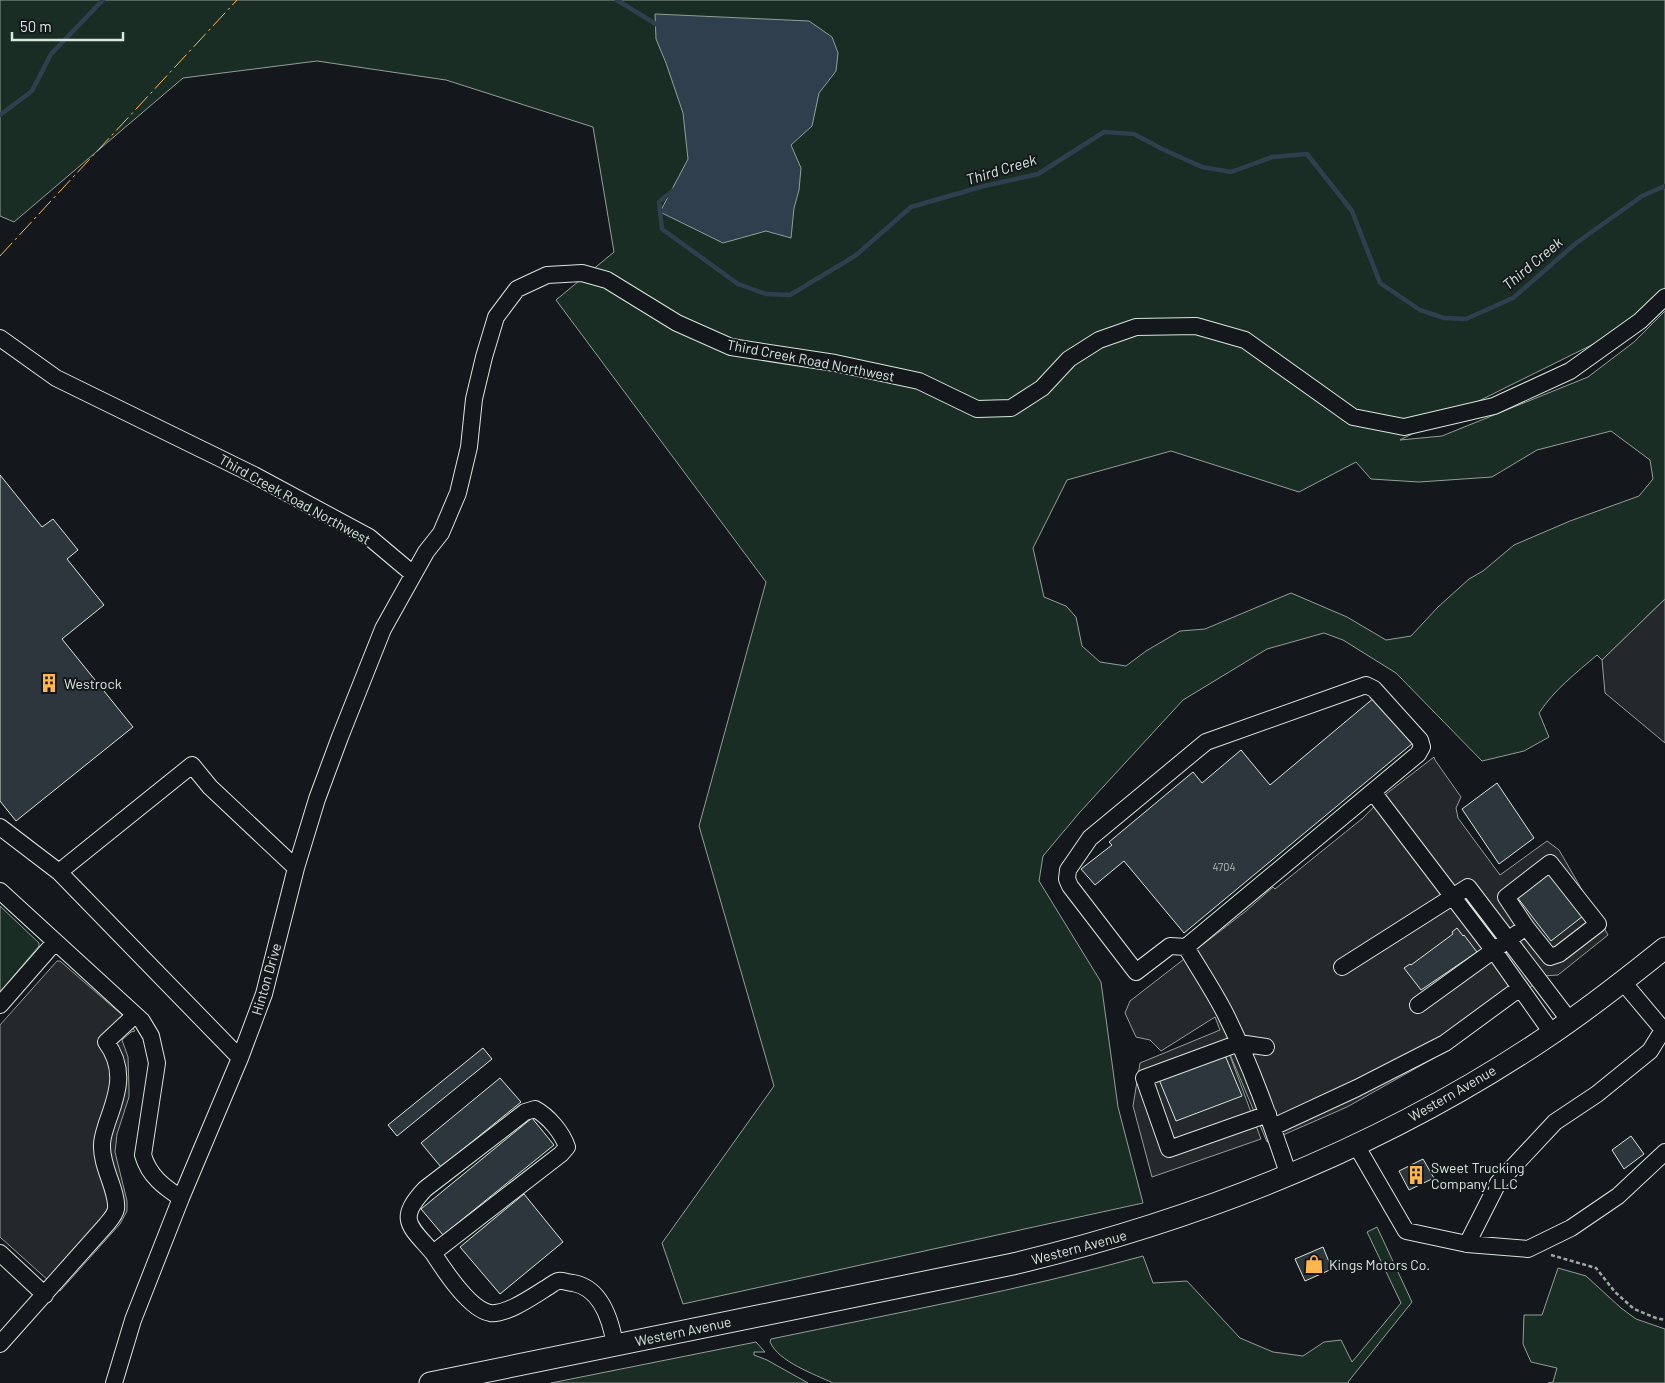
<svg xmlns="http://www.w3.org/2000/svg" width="1665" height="1383" font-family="Barlow,sans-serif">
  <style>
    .green { fill: #1a2d24; stroke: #939e99; fill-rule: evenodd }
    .parking { fill: #24282b; stroke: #939e99 }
    .water { fill: #2f3f4d; stroke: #939e99 }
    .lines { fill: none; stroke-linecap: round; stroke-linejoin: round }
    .stream { stroke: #2f3f4d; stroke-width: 4.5 }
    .building { fill: #2c363c; stroke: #d8e6dc }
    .minor-casing { stroke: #d8e6dc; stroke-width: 18 }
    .major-casing { stroke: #d8e6dc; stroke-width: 23 }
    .path { stroke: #9da8a2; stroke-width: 2.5; stroke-dasharray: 4 2.5; stroke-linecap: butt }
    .minor { stroke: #14181c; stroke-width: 16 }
    .major { stroke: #14181c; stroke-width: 21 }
    .power { stroke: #ffb74d; stroke-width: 1; stroke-dasharray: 18 4 2.5 4; stroke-linecap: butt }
    .labels { text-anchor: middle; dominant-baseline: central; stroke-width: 4; stroke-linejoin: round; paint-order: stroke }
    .number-label { font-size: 11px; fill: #adbab4 }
    .street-label { font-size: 14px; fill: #d8e6dc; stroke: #14181c }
    .poi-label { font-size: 14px; fill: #d8e6dc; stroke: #14181c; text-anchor: start }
    .water-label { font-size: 15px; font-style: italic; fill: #d8e6dc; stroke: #14181c }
  </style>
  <rect width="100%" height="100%" fill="#14181c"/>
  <path class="green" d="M0,0h1665v296l-25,25 -240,119 42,-4 146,-59 46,-35 31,-31v288l-63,61 -5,-5c-21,18 -43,35 -58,58l10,24 -25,14 -42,10 -86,-88 -53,-33 -19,-7 -57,16 -84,51 -103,112 -37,44 -4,25 62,101 17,125 25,96 -460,101 -21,-61 112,-157 -75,-260 67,-244 -210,-282 58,-48 -21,-125 -147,-47 -129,-19 -134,17 -169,144 -14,-6zM1611,431l39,29 3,19 -14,17 -69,25 -56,24 -31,26 -14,8 -31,28 -27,29 -25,4 -39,-23 -56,-24 -86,36 -25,2 -34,20 -20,15 -26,-4 -18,-16 -6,-29 -10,-11 -22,-9 -11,-49 34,-68 104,-29 128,41 57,-30 15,17 48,3 73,-5 45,-27z
    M0,906l39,37v3l-39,46z
    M1377,1227l35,75 -64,80 1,1h-516c-19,-9 -54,-21 -63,-41l1,-3c125,-26 250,-49 372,-83l10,27 34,-2 53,57 33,14 30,4 21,-14 17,-2 11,22 49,-59 -34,-71z
    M1558,1268l28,8 35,32 15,11 29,10v54h-117l5,-1 4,-14 -26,-6 -8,-18 1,-29h18z
    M756,1342l9,10h-11v3l13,5 41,23h-257z"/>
  <path class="parking" d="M1665,599v144l-60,-50 -3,-33z
    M1434,757l1,3 26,37 -5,11 2,10 42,57 47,-34 12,9 49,85 -50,40 -15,1 -25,22 -84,60 -87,49 -80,35 -41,-97 35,94 -109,38 -19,-71 7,-43 80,-33 -5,-13 -54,34 -11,-11 -14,-3 -11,-24 5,-12 116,-90 27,-24 2,2 88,-71 23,-24z
    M57,961h3l61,53 14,17 -4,1 -9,8 6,17 1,31v9l-12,37 -2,18 12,49v10l-7,13 -60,67 -60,-54v-212z"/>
  <path class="water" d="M655,14l154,7 23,16 6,16 -2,18 -17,22 -7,33 -21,19 10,23 -2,22 -5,18 -3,30 -25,-7 -43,12 -63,-31 28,-53 -5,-46 -17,-50 -10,-24z"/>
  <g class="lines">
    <path class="stream" d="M617,0l42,26
      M0,115l32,-24 19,-37 52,-54
      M674,190l-15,12 3,27 76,55 28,10 24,1 65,-39 56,-49 73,-21 54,-12 66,-42 30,2 28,15 40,18 29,5 41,-15 35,-3 45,57 28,72 40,27 24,8 22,1 47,-21 62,-54 67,-48 23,-10"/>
  </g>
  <path class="building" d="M0,475l42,52 11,-8 25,31 -11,9 37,46 -42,34 71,88 -117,94 -16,-20z
    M1375,697l38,46 -229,190 -60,-72 -29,24 -14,-16 31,-24 -3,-3 84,-70 9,11 39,-33 29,35z
    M1497,783l37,55 -35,26 -37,-55z
    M1550,872l33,44 -32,25 -34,-44z
    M1457,928l6,8 1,-1 13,17 -56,38 -17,-22 6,-4 1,1 42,-31 -1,-2z
    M483,1048l9,11 -95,77 -9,-11z
    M1224,1053l18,43 -66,25 -18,-44z
    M500,1078l21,24 -80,65 -20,-24z
    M532,1118l22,27 -111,90 -22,-26z
    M1631,1136l13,18 -20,15 -12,-19z
    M1423,1159l11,19 -25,12 -10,-19z
    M524,1194l39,48 -63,52 -40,-47z
    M1323,1247l9,22 -27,12 -10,-22z"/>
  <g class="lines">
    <g class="minor-casing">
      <path id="minor" d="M0,338l56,40 198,97 115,62 44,37
        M1373,792l121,159 58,82
        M0,827l59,45
        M0,891l142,130 9,15 6,27 -14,92c6,21 21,32 38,43
        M1186,947l-16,-1 -34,26 -66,-86 -3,-7 1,-9 22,-32 116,-96 160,-57 8,4 46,51 2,7 -4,7 -232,193c13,22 27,43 39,66 26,52 45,107 64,163
        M1342,967l126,-80 102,134
        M1623,982l42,50
        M0,1005l55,-63
        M1418,1005l108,-78 24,30 9,-3 39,-30 -48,-61 -44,34 20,30
        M1266,1047l-27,-4 -95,35 25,71 99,-35
        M240,1058l-181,-186 133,-107 18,22 86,81
        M1273,1127l84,-39 88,-45 75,-55
        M1356,1145l50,86 61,13 61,5 43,-21 47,-32 47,-44
        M1467,1244l31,-61 57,-61 42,-28 53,-43 13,-21
        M0,1253l45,42
        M433,1253c-23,-27 -37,-33 -8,-64l100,-77 10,-3c13,7 27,23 32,38l-6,7 -128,99c11,17 36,56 57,60 17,2 43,-17 58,-26 3,-2 7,-5 10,-6 4,-1 11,2 15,2 29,5 38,38 42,62
        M0,1344l106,-119c4,-5 9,-10 10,-16 2,-18 -15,-42 -14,-64 0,-8 3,-15 5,-22 11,-30 19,-54 -1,-81l29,-27
        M114,1383l19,-63 48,-122 59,-140 24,-64 32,-126 21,-69 23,-62 43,-108 43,-77 15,-19 17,-40 11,-46 5,-48 10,-42 12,-40 21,-28 30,-14 35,-2 25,7 70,43 54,24 104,16 84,18 58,28 34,-1 31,-20 27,-29 30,-19 37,-13 60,-1 49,14 108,77 51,10 90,-21 76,-35 70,-50 25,-24"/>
    </g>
    <g class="major-casing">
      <path id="major" d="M430,1383l583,-119c192,-46 377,-120 541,-232 38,-26 75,-55 111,-84"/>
    </g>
    <path class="path" d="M1551,1255l45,13 19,24 19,17 22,9 9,2"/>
    <use href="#minor" class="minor"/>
    <use href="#major" class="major"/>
    <path class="power" d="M0,256l237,-256"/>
  </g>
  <defs>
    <g id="building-bare" transform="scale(1.5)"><path d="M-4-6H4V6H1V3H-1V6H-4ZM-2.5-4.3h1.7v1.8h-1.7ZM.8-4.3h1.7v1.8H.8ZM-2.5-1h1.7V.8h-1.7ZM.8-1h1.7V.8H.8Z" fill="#ffb74d" stroke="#14181c" stroke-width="2.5" paint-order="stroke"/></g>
    <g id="shop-bare" transform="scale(1.5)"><path d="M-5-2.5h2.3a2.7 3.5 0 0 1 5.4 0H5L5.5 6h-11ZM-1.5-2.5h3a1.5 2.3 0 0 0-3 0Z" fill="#ffb74d" stroke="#14181c" stroke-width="2.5" paint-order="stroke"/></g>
  </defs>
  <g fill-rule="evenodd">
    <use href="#building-bare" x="49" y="683"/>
    <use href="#building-bare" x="1416" y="1175"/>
    <use href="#shop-bare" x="1314" y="1264"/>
  </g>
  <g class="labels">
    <g class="number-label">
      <text x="1224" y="866">4704</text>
    </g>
    <g class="street-label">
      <text transform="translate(811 360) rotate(11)">Third Creek Road Northwest</text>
      <text transform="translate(295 499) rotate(29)">Third Creek Road Northwest</text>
      <text transform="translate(266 979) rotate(-74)">Hinton Drive</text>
      <text transform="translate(1452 1093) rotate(-30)">Western Avenue</text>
      <text transform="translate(1079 1247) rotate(-15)">Western Avenue</text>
      <text transform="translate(683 1331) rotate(-12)">Western Avenue</text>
    </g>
    <g class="poi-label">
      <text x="64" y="683">Westrock</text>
      <text x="1431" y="1167">Sweet Trucking<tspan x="1431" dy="16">Company, LLC</tspan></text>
      <text x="1329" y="1264">Kings Motors Co.</text>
    </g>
    <g class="water-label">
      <text transform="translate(1001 169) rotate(-17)">Third Creek</text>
      <text transform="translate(1532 263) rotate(-40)">Third Creek</text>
    </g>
  </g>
  <path d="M12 32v8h111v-8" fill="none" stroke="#d8e6dc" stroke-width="2.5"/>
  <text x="20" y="32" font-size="15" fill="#d8e6dc" stroke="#14181c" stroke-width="4" paint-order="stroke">50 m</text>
</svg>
